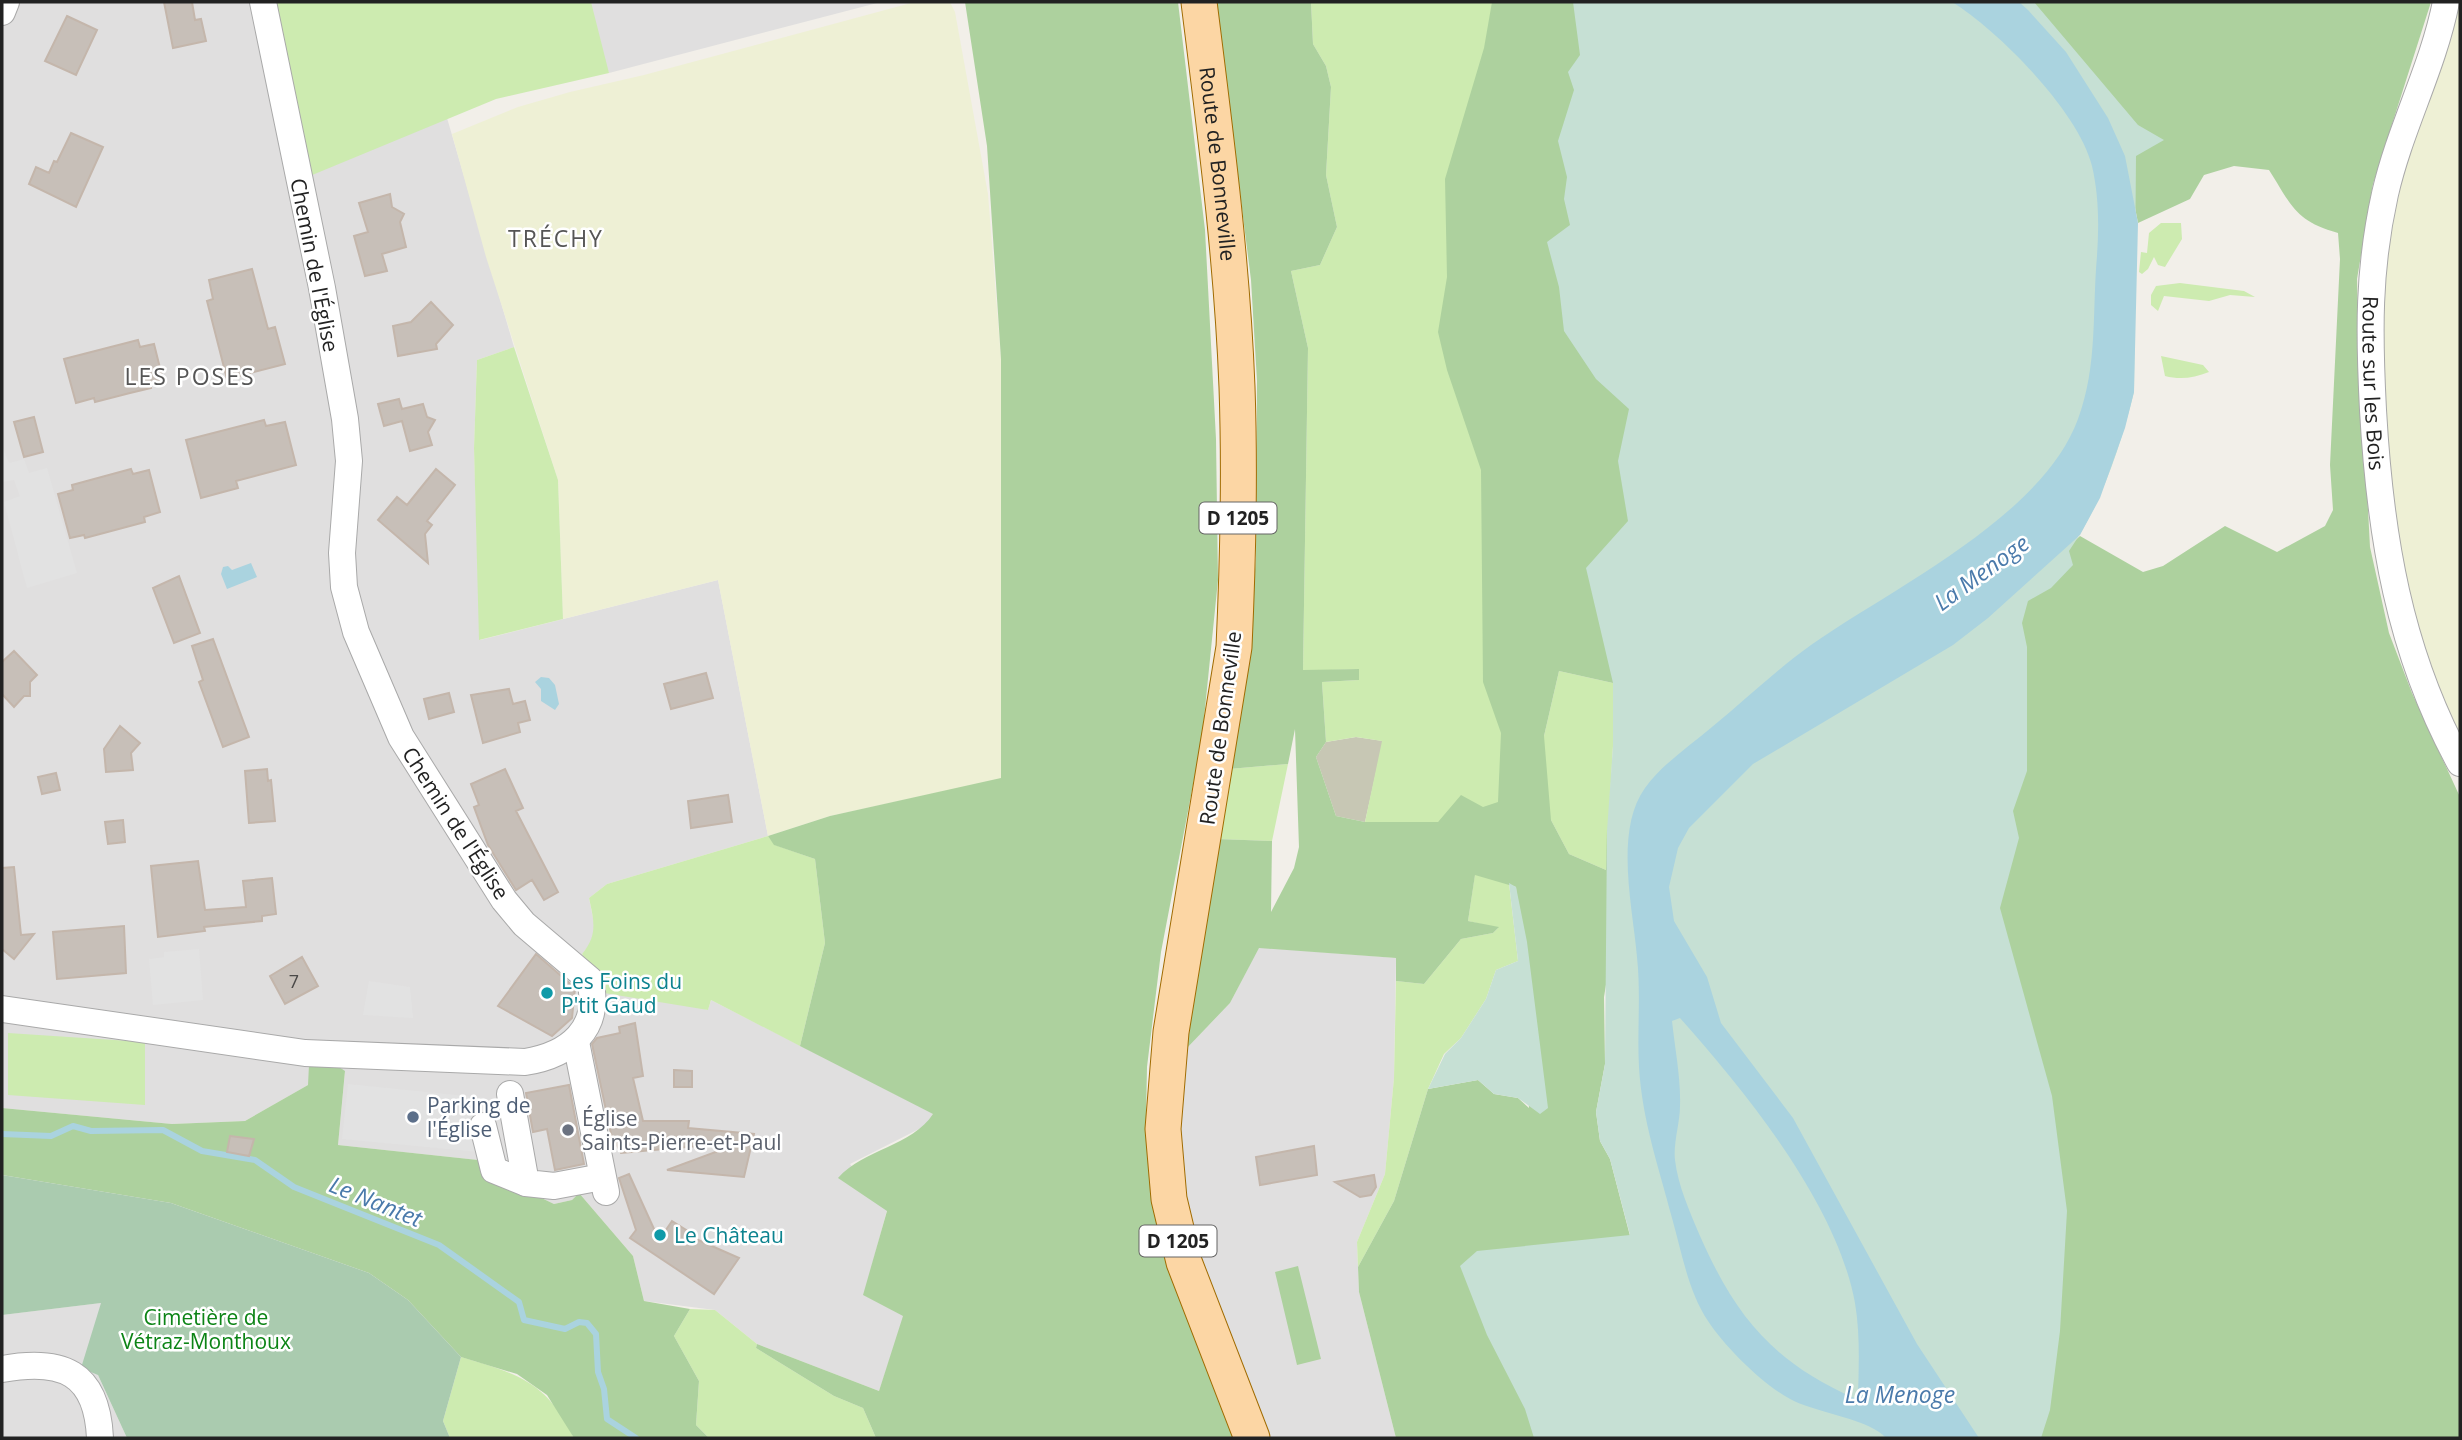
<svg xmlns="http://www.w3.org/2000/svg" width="2462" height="1440" font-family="'Open Sans',sans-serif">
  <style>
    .residential { fill: #e0dfdf }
    .construction { fill: #c7c7b4 }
    .farmland { fill: #eef0d5 }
    .grass { fill: #cdebb0 }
    .forest { fill: #add19e }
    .wetland { fill: #c6e0d4 }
    .cemetery { fill: #aacbaf }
    .parking { fill: #e2e2e2 }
    .water { fill: #aad3df; fill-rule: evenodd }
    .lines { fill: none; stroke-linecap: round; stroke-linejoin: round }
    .stream { stroke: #aad3df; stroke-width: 6 }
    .building { fill: #c7bfb8; stroke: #c4b6ab; stroke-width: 2 }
    .minor-casing { stroke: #a9a9a9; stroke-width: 28 }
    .major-casing { stroke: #a06b00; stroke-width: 37 }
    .minor { stroke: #fff; stroke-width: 26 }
    .major { stroke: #fcd6a4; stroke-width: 35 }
    .culture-dot { fill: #0f9aa8; stroke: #fff; stroke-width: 2.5 }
    .service-dot { fill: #5c6f8a; stroke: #fff; stroke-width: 2.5 }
    .worship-dot { fill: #6b7280; stroke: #fff; stroke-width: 2.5 }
    .labels { text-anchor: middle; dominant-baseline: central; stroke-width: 5; stroke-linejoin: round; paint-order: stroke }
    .number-label { font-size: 18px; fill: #4b4948 }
    .shield { fill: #fff; stroke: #646464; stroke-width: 2 }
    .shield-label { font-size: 19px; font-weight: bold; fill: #222 }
    .street-label { font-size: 21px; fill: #222; stroke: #fff }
    .culture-label { font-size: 21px; fill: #0d838f; stroke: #fff; text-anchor: start }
    .service-label { font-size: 21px; fill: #4e5e75; stroke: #fff; text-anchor: start }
    .worship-label { font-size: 21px; fill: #5b616d; stroke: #fff; text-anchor: start }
    .park-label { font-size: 21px; fill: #0c8416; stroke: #fff }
    .neighbourhood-label { font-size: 23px; letter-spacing: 2px; fill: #555; stroke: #fff }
    .water-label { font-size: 23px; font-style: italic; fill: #4a7aab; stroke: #fff }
  </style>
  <rect width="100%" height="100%" fill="#f2efe9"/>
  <path class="residential" d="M2,2h266l134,134 45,-18 67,229 -37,13 -3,88 6,192 238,-60 50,256 -161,48 -18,14 6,30 -3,14 -10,12 17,25 109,31 3,-10 223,114 -9,12 -75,38 37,46 -23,85 40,21 -25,75 -122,-47 -42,-34 -71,-9 -11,-45 -54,-63 -7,7 -18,4 -65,-31 -11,-13 -140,-15 7,-73 -37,13 -63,36 -73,3 -170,-16z
    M577,2h304l-272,71z
    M1259,947l137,11 -2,120 -9,96 -28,68 2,50 37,146h-126l-64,-159 -17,-54 -8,-58 -2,-68 8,-51 43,-45z
    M101,1303l-3,72 29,63h-125v-123z"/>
  <path class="construction" d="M1356,737l27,4 -18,81 -29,-6 -20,-59 10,-15z"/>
  <path class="farmland" d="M950,2l5,10 33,182 13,165v420l-171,37 -62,20 -50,-256 -155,39 -5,-139 -72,-223 -34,-123 66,-27 52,-15 74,-17 267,-72z
    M2458,2h2v735l-19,-38 -31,-98 -26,-143 -2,-162 3,-40 21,-95z"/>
  <path class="grass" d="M268,2h323l18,71 -113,26 -191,79z
    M1311,2h199l34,734 15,-65 54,12v63l-7,124 -37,-16 -18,-34 -68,-13 -45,15h-73l17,-81 -26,-4 -30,5 -4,-60 37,-2v-11l-56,2 5,-323 -17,-77 29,-6 17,-38 -11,-52 5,-88 -5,-21 -13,-22z
    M2161,223h20l1,16 -17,28 -7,-2 -4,-8 -6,12 -6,5 -3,-2 2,-20 6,1 2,-20z
    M2180,283l64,8 11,6 -25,-2 -21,6 -45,-5 -6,15 -7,-6v-10l5,-9z
    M514,347l44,133 5,139 -84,21 -5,-192 3,-88z
    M2161,356l42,9 6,7c-15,6 -29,8 -44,4z
    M1288,764l-16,77 -55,-2 12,-70z
    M768,836l7,9 40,14 10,84 -25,103 -89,-46 -3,10 -104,-17 -5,-14 -17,-25c16,-19 12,-33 7,-56l18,-14z
    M1475,874l34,9 9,78 -22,9 -10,29 -25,39 -17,16 -16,35 -34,112 -36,66 -1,-25 28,-68 9,-96 2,-97 28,3 37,-45 32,-6 5,-5 -30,-7z
    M8,1033l137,9v63l-137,-10z
    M690,1309l25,1 42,34 -1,4 78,48 29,12 13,30h-167l-13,-13 3,-44 -25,-45z
    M461,1357c57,17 85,24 113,81h-124l-7,-17z"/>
  <path class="forest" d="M965,2h213l27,228 11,209 2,141 -16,158 -41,214 -14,115 -1,51 17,129 11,38 63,153h-361l-13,-30 -29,-12 -78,-48 1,-4 122,47 24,-75 -40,-21 24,-84 -49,-33c26,-29 74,-32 95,-64l-133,-68 25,-103 -10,-84 -41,-14 -6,-9 62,-20 171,-38v-419l-14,-213z
    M1216,2h95l2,42 13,22 5,21 -5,88 11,52 -17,38 -29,6 17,77 -5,322 56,-1v11l-37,2 4,60 -10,15 20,59 29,6h73l23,-27 22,12 15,-5 3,-69 -18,-51 -2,-212 -34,-100 -9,-38 9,-55 -2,-98 39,-131 8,-46h347l-226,744v-63l-54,-12 -15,65 7,84 18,34 37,16 1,-40 22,13 -25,154 1,67 -9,48 4,29 10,18 20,77 212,202h-446l-37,-146 -1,-25 36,-66 34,-112 50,-9 16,14 24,4 11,10 -13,-221 -41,-12 -7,46 31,6 -6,6 -32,6 -37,45 -28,-3v-23l-137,-10 -29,55 -43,45 30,-209 55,2 -1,71 23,-44 5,-21 -4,-118 -7,35 -59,5 17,-94 10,-117 1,-177 -6,-101z
    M2019,2h412l-58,182 -16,95 1,42 12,226 19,86 23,60 48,104v641h-481l9,-820 92,-82 63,36 20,-6 62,-40 52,26 48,-26 8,-16 -3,-45 10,-206 -2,-26c-43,-12 -46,-27 -69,-63l-35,-4 -30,9 -14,24 -52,24 -13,-67z
    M309,1065h27l9,6 -7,74 140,15 11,13 65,31 18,-4 7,-7 54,63 11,45 46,8 -16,27 25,45 -3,44 13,13h-135l-27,-43 -30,-21 -56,-17 -53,-57 -39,-27 -198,-70 -169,-28v-67l170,16 73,-3 63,-36z
    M1298,1266l23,93 -24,6 -22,-93z"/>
  <path class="wetland" d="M1573,2h461l104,123 26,15 -28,16 -2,236c-14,56 -32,111 -65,159l4,14 -22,23 -23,13 -6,22 5,24v124l-14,40 6,27 -19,70 52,188 15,115 -7,120 -10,79 -9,28h-507l-9,-29 -38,-74 -27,-69 17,-15 153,-16 -20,-76 -10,-18 -4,-29 9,-48 2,-233 6,-85v-63l-27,-115 42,-47 -10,-60 11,-52 -33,-30 -32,-48 -5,-44 -12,-45 23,-17 -6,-26 3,-22 -9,-36 16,-51 -6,-18 12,-17z
    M1509,883l7,4 11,55 21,166 -8,6 -22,-16 -24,-4 -16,-14 -50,9 17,-35 16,-16 25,-39 10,-29 22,-9z"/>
  <path class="cemetery" d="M2,1175l169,28 198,70 39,27 53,57 -18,64 7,17h-323l-29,-63 -17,-7 20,-65 -99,12z"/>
  <path class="parking" d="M2,446l7,17 15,-4 5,14 18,-5 30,105 -50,15 -23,-86 16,-6 -6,-16 -12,2z
    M199,949l4,51 -50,5 -4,-46 15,-2v-5z
    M369,981l41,6 3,31 -50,-3z
    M348,1084l137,14 -6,54 -137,-13z"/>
  <path class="water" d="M1952,2h67l9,8 38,42 42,66 17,38 13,67 -4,169 -9,36 -25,70 -20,37 -92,83 -35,27 -200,119 -64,64 -11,20 -9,39 5,34 33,56 14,46 72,95 124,226 62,94h-93c-15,-18 -67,-25 -92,-37 -28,-13 -69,-54 -86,-80 -20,-30 -26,-68 -36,-103 -13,-50 -30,-98 -33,-151 -2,-36 2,-73 -2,-110 -4,-49 -23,-126 8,-169 17,-24 45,-42 67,-61 33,-27 64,-57 99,-82 83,-58 231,-128 267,-226 20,-54 14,-107 19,-163 2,-30 2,-60 -5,-90 -13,-54 -94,-136 -140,-164zM1680,1018c66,74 157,186 175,285 5,30 4,61 3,91l-4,4c-82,-37 -118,-81 -154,-162 -10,-24 -22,-50 -25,-76 -2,-17 5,-37 5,-54 1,-27 -5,-57 -8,-85z
    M251,563l6,14 -30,12 -6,-15 2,-7 5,-1 4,4z
    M541,677l8,1 6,7 4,19 -4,6 -14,-9v-12l-6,-7z"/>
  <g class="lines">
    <path class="stream" d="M2,1134l49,2 22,-10 18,5 72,-1 39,21 53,9 39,27 145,58 80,57 5,18 41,9 14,-7 8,1 9,11 2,38 6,17 3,30 29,19"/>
  </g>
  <path class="building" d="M164,2h28l3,18 6,-1 5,22 -33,7z
    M67,16l30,14 -21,45 -31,-14z
    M71,133l32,14 -27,60 -47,-23 7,-17 13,6 5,-12 3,1z
    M390,194l2,13 12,7 -4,8 6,25 -24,7 5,17 -22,5 -11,-40 14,-4 -9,-29z
    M252,269l16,60 7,-2 10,37 -58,15 -20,-78 6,-2 -4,-19z
    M431,302l22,23 -17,19 1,5 -39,7 -5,-30 18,-4z
    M138,340l2,7 14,-3 9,36 -13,3 1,5 -21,5 -35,9 -1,-4 -18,5 -12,-44z
    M399,399l3,10 21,-5 4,13 8,3 -7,12 4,13 -22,6 -8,-30 -18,5 -6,-22z
    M34,417l9,35 -19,5 -10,-35z
    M264,420l2,6 19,-4 11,43 -60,16 2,7 -37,10 -15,-58z
    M131,469l2,5 16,-4 11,42 -16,5 1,5 -60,16 -1,-3 -14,3 -12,-44 15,-4 -1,-5z
    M436,469l19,16 -28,36 5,4 -7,9 3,29 -50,-43 19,-23 10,8z
    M179,576l21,57 -26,10 -21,-55z
    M213,639l36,98 -26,10 -24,-65 4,-2 -11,-34z
    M14,651l23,24 -7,7v14h-6l-10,11 -12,-13v-32z
    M706,673l7,25 -42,11 -7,-25z
    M509,689l4,15 12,-3 5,19 -12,3 2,9 -37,11 -12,-48z
    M449,693l5,19 -25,7 -5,-20z
    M120,726l20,17 -9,10 2,17 -27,2 -2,-23z
    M267,769l1,12 3,-1 4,41 -26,2 -4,-52z
    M505,769l18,39 -7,3 42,81 -14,8 -12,-20 -16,10 -28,-45 -14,-38 5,-2 -8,-21z
    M56,773l4,17 -18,4 -4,-17z
    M728,795l4,27 -41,6 -3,-27z
    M123,820l2,22 -17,2 -3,-22z
    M198,861l7,49 41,-3 -3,-26 29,-3 4,36 -14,2v5l-58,6 1,4 -47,6 -7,-71z
    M14,867l7,68 13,-1 -20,25 -12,-10v-81z
    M124,926l2,47 -69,6 -4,-47z
    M536,954l39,34 -3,30 -20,18 -54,-30z
    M302,957l16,29 -33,18 -15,-28z
    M635,1023l8,53 -10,2 10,43h46l-1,7 66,6 -10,43 -77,-7 65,-24 -1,-3 -110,10 -10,-19 -19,-90 5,-6 23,-5 -1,-6z
    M674,1070l18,1v16h-18z
    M569,1085l15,79 -29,6 -8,-41 -14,3 -7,-39z
    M230,1136l24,3 -5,17 -22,-4z
    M1314,1146l3,29 -57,10 -4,-28z
    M629,1174l30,66 13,-19 19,12 -2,3 50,22 -25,36 -84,-56 6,-8 -17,-52z
    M1374,1175l2,12 -5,8 -11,2 -25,-15z"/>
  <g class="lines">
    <g class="minor-casing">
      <g id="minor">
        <path id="s1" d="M2446,2c-13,66 -46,126 -61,192 -17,76 -16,139 -12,216 7,125 26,242 87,353"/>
        <path d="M2,12l4,-10"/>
        <path d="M2,1009l303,44 220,9c44,-7 77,-33 65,-82l-66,-56 -20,-24 -103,-163 -45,-105 -12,-45 -2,-34 7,-92 -4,-42 -23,-131 -59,-286"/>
        <path d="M576,1042l30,150"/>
        <path d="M510,1094l16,89 28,3 48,-9"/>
        <path d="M483,1126l11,44 32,13"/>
        <path d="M2,1369c60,-11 95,3 98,69"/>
      </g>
    </g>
    <g class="major-casing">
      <g id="major">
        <path id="s2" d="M1199,2c16,128 33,256 38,385 3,87 1,174 -3,260l-63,385 -8,97 6,70 15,63 68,176"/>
      </g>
    </g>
    <use href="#minor" class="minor"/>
    <use href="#major" class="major"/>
  </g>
  <g class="culture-dot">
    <circle cx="547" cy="993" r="7"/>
    <circle cx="660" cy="1235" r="7"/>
  </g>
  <circle class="service-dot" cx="413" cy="1117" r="7"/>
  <circle class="worship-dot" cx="568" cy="1130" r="7"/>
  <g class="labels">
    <g class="number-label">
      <text x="294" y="981">7</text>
    </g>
    <g class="shield">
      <rect x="1199.5" y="502.5" width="77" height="31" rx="5"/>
      <rect x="1139.5" y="1225.5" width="77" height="31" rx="5"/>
    </g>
    <g class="shield-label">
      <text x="1238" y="518">D 1205</text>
      <text x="1178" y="1241">D 1205</text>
    </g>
    <g class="street-label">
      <text stroke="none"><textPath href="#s2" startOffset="163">Route de Bonneville</textPath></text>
      <text transform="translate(315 265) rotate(79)">Chemin de l'Église</text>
      <text stroke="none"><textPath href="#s1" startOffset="392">Route sur les Bois</textPath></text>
      <text transform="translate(1220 728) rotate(-82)">Route de Bonneville</text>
      <text transform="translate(456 823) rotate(57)">Chemin de l'Église</text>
    </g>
    <g class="culture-label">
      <text x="561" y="981">Les Foins du<tspan x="561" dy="24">P'tit Gaud</tspan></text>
      <text x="674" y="1235">Le Château</text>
    </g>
    <g class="service-label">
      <text x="427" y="1105">Parking de<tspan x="427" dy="24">l'Église</tspan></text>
    </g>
    <g class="worship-label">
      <text x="582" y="1118">Église<tspan x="582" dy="24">Saints-Pierre-et-Paul</tspan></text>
    </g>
    <g class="park-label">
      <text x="206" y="1317">Cimetière de<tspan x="206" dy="24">Vétraz-Monthoux</tspan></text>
    </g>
    <g class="neighbourhood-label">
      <text x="556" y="238">TRÉCHY</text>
      <text x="190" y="376">LES POSES</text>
    </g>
    <g class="water-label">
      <text transform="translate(1981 572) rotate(-36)">La Menoge</text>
      <text transform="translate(376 1201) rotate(22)">Le Nantet</text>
      <text x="1900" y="1394">La Menoge</text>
    </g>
  </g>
  <rect width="2462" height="1440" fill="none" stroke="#222222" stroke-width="7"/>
</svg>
